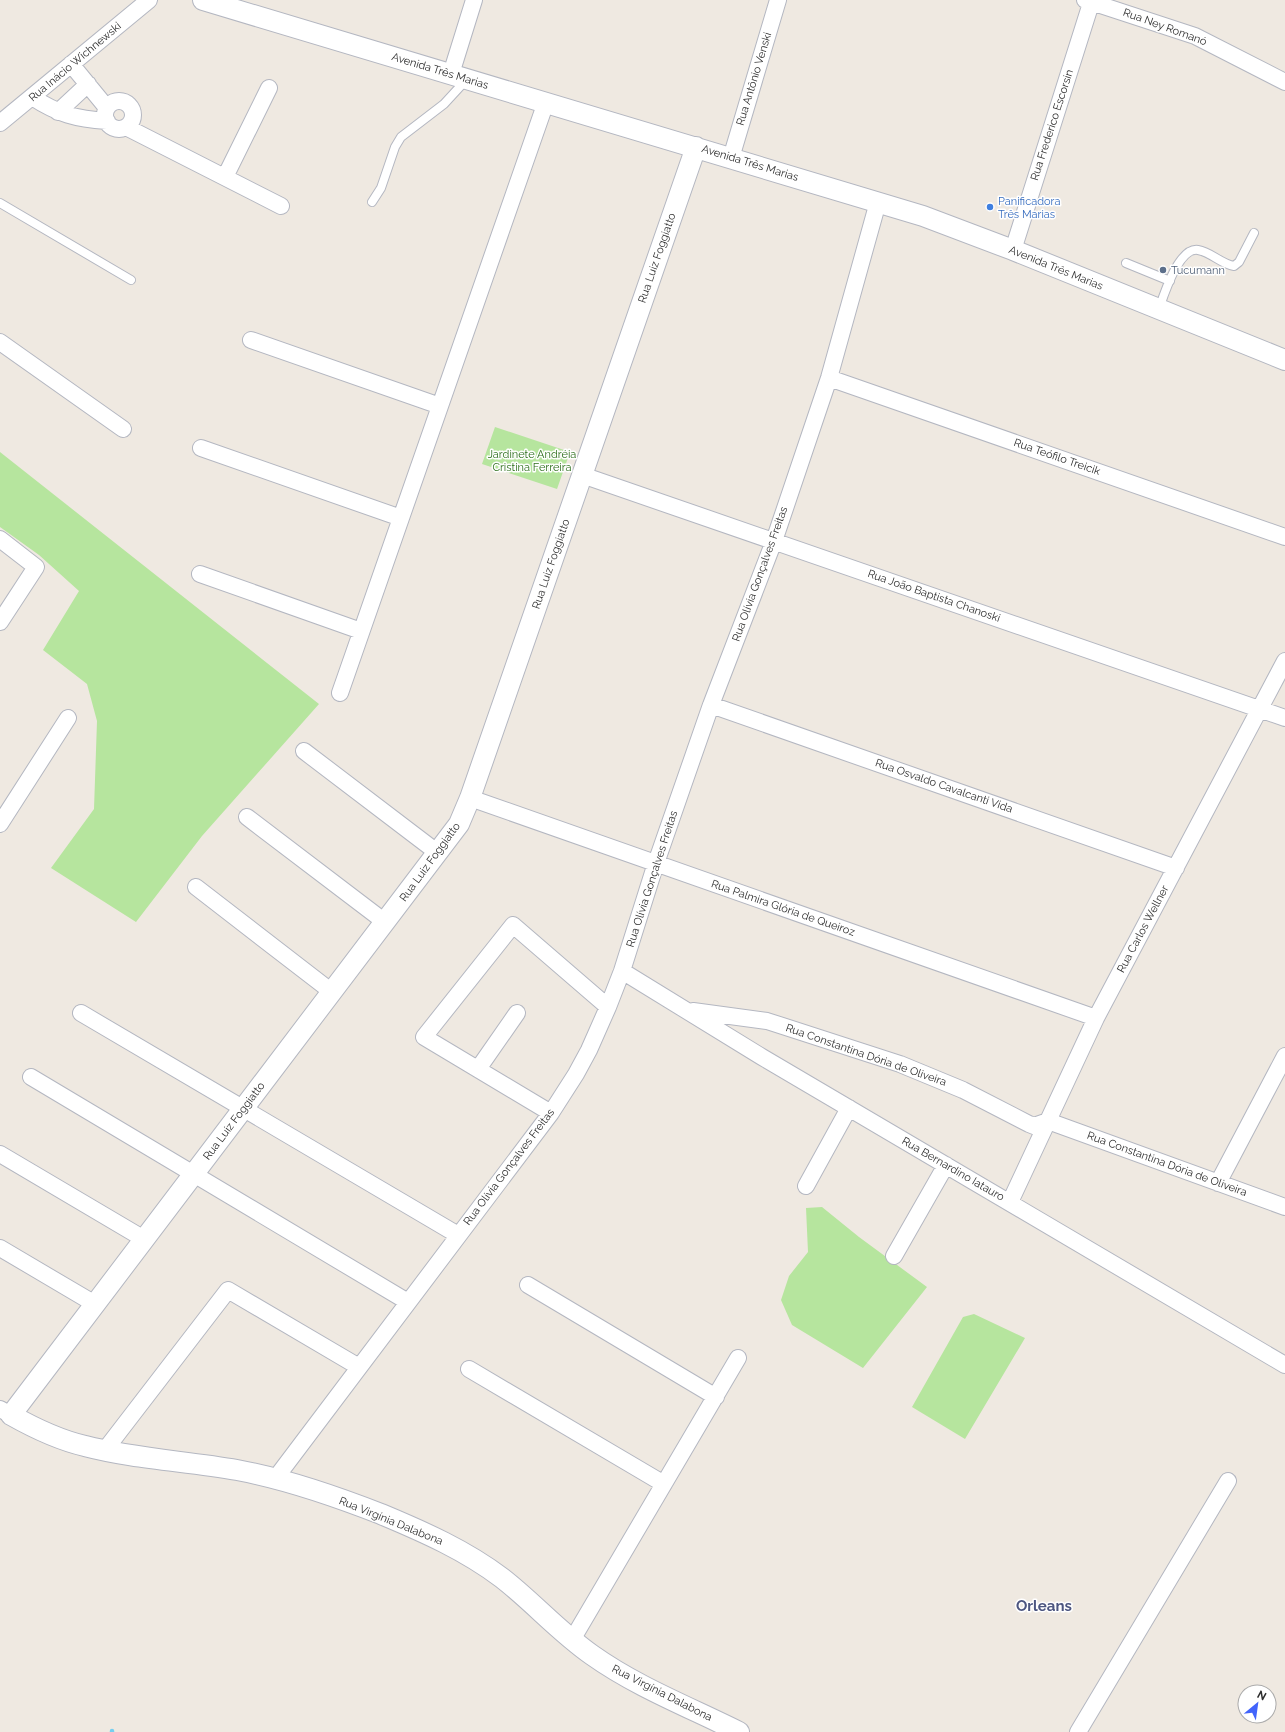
<svg xmlns="http://www.w3.org/2000/svg" width="1285" height="1732" font-family="Raleway,sans-serif">
  <style>
    .green { fill: #b6e59e }
    .lines { fill: none; stroke-linecap: round; stroke-linejoin: round }
    .stream { stroke: #75cff0; stroke-width: 4.5 }
    .service-casing { stroke: #b4b7c1; stroke-width: 10 }
    .minor-casing { stroke: #b4b7c1; stroke-width: 18 }
    .tertiary-casing { stroke: #b4b7c1; stroke-width: 22 }
    .service { stroke: #fff; stroke-width: 8 }
    .minor { stroke: #fff; stroke-width: 16 }
    .tertiary { stroke: #fff; stroke-width: 20 }
    .shop-dot { fill: #3f7fe0; stroke: #fff; stroke-width: 1.5 }
    .service-dot { fill: #5c6f8a; stroke: #fff; stroke-width: 1.5 }
    .labels { text-anchor: middle; dominant-baseline: central; stroke-width: 3; stroke-linejoin: round; paint-order: stroke }
    .street-label { font-size: 11px; fill: #2e2e2e; stroke: #fff }
    .shop-label { font-size: 11px; fill: #366cbe; stroke: #fff; text-anchor: start }
    .service-label { font-size: 11px; fill: #4e5e75; stroke: #fff; text-anchor: start }
    .park-label { font-size: 11px; fill: #2c6e1b; stroke: #fff }
    .district-label { font-size: 15px; font-weight: bold; fill: #4d5680; stroke: #fff }
  </style>
  <rect width="100%" height="100%" fill="#efe9e1"/>
  <path class="green" d="M495,427l75,25 -13,37 -75,-25z
    M0,452l319,252 -117,132 -66,86 -85,-54 43,-59 3,-88 -10,-37 -44,-34 36,-59 -40,-36 -39,-28z
    M822,1207l37,30 68,50 -64,81 -71,-43 -11,-25 8,-24 19,-24 -2,-44z
    M974,1314l51,24 -60,101 -53,-32 51,-90z"/>
  <g class="lines">
    <path class="stream" d="M112,1732v-1"/>
    <g class="service-casing">
      <path id="service" d="M372,202l9,-14 14,-41 6,-10 43,-33 23,-25
        M0,203l131,77
        M1126,263l44,18
        M1159,309c5,-15 20,-62 39,-59 13,2 23,14 36,16l5,-4 15,-29"/>
    </g>
    <g class="minor-casing">
      <path id="minor" d="M1085,0l110,36 90,46
        M71,64l36,44
        M451,74l23,-74
        M32,97c26,17 44,22 75,24
        M105 115a14 14 0 1 1 28 0a14 14 0 1 1-28 0Z
        M58,112l30,-28
        M0,123l149,-123
        M126,127l155,79
        M731,158l47,-158
        M225,177l44,-89
        M1013,250l79,-250
        M251,340l189,66
        M0,342l123,87
        M829,378l456,159
        M201,448l200,70
        M582,475l703,243
        M0,539l36,28 -36,55
        M200,574l161,57
        M340,693l206,-591
        M711,705l465,163
        M304,751l134,102
        M470,798l626,220
        M247,817l138,105
        M0,824l68,-106
        M196,887l136,105
        M622,971l140,86 523,308
        M693,1011l74,10 133,43 63,26 66,34 5,2 14,-5 237,86
        M81,1013l377,222
        M478,1069l39,-56
        M31,1077l377,225
        M551,1113l-127,-76 89,-112 95,82
        M0,1154l144,85
        M1218,1183l67,-127
        M806,1186l43,-78
        M1010,1202l86,-184 189,-357
        M0,1248l95,56
        M894,1256l52,-91
        M528,1285l188,112
        M469,1369l195,115
        M0,1409l11,6
        M105,1450l123,-160 131,77
        M275,1479l276,-366 25,-39 13,-24 19,-43 14,-36 34,-108 55,-158 63,-164 55,-163 49,-176
        M572,1640l166,-282
        M1078,1732l150,-251"/>
    </g>
    <g class="tertiary-casing">
      <path id="tertiary" d="M203,0l720,216 90,34 272,110
        M696,147l-226,651 -11,26 -448,591c23,13 48,25 74,31 50,13 102,15 152,24 49,9 98,26 144,44 43,18 84,36 121,64 31,24 57,54 90,77 45,32 97,52 147,77"/>
    </g>
    <use href="#service" class="service"/>
    <use href="#minor" class="minor"/>
    <use href="#tertiary" class="tertiary"/>
  </g>
  <circle class="shop-dot" cx="990" cy="207" r="4"/>
  <circle class="service-dot" cx="1163" cy="270" r="4"/>
  <g class="labels">
    <g class="street-label">
      <text transform="translate(1165 27) rotate(20)">Rua Ney Romanó</text>
      <text transform="translate(75 62) rotate(-40)">Rua Inácio Wichnewski</text>
      <text transform="translate(440 71) rotate(17)">Avenida Três Marias</text>
      <text transform="translate(754 79) rotate(-73)">Rua Antônio Venski</text>
      <text transform="translate(1052 125) rotate(-72)">Rua Frederico Escorsin</text>
      <text transform="translate(750 163) rotate(17)">Avenida Três Marias</text>
      <text transform="translate(657 258) rotate(-71)">Rua Luiz Foggiatto</text>
      <text transform="translate(1056 268) rotate(22)">Avenida Três Marias</text>
      <text transform="translate(1057 457) rotate(19)">Rua Teófilo Treicik</text>
      <text transform="translate(551 564) rotate(-71)">Rua Luiz Foggiatto</text>
      <text transform="translate(760 574) rotate(-70)">Rua Olívia Gonçalves Freitas</text>
      <text transform="translate(934 596) rotate(19)">Rua João Baptista Chanoski</text>
      <text transform="translate(944 786) rotate(19)">Rua Osvaldo Cavalcanti Vida</text>
      <text transform="translate(430 862) rotate(-54)">Rua Luiz Foggiatto</text>
      <text transform="translate(652 879) rotate(-72)">Rua Olívia Gonçalves Freitas</text>
      <text transform="translate(783 908) rotate(19)">Rua Palmira Glória de Queiroz</text>
      <text transform="translate(1143 929) rotate(-62)">Rua Carlos Wellner</text>
      <text transform="translate(866 1055) rotate(19)">Rua Constantina Dória de Oliveira</text>
      <text transform="translate(234 1121) rotate(-53)">Rua Luiz Foggiatto</text>
      <text transform="translate(1167 1164) rotate(20)">Rua Constantina Dória de Oliveira</text>
      <text transform="translate(509 1167) rotate(-53)">Rua Olívia Gonçalves Freitas</text>
      <text transform="translate(953 1169) rotate(30)">Rua Bernardino Iatauro</text>
      <text transform="translate(391 1521) rotate(22)">Rua Virgínia Dalabona</text>
      <text transform="translate(662 1693) rotate(27)">Rua Virgínia Dalabona</text>
    </g>
    <g class="shop-label">
      <text x="998" y="201">Panificadora<tspan x="998" dy="13">Três Marias</tspan></text>
    </g>
    <g class="service-label">
      <text x="1171" y="270">Tucumann</text>
    </g>
    <g class="park-label">
      <text x="532" y="454">Jardinete Andréia<tspan x="532" dy="13">Cristina Ferreira</tspan></text>
    </g>
    <g class="district-label">
      <text x="1044" y="1606">Orleans</text>
    </g>
  </g>
  <g transform="translate(1257 1704) rotate(29)"><circle r="19" fill="#ffffff" stroke="#ababab"/>
  <path d="M0-3L7 15L0 10L-7 15Z" fill="#4264fb"/>
  <text y="-6" font-size="11" font-weight="bold" text-anchor="middle" fill="#2e2e2e">N</text>
  </g>
</svg>
